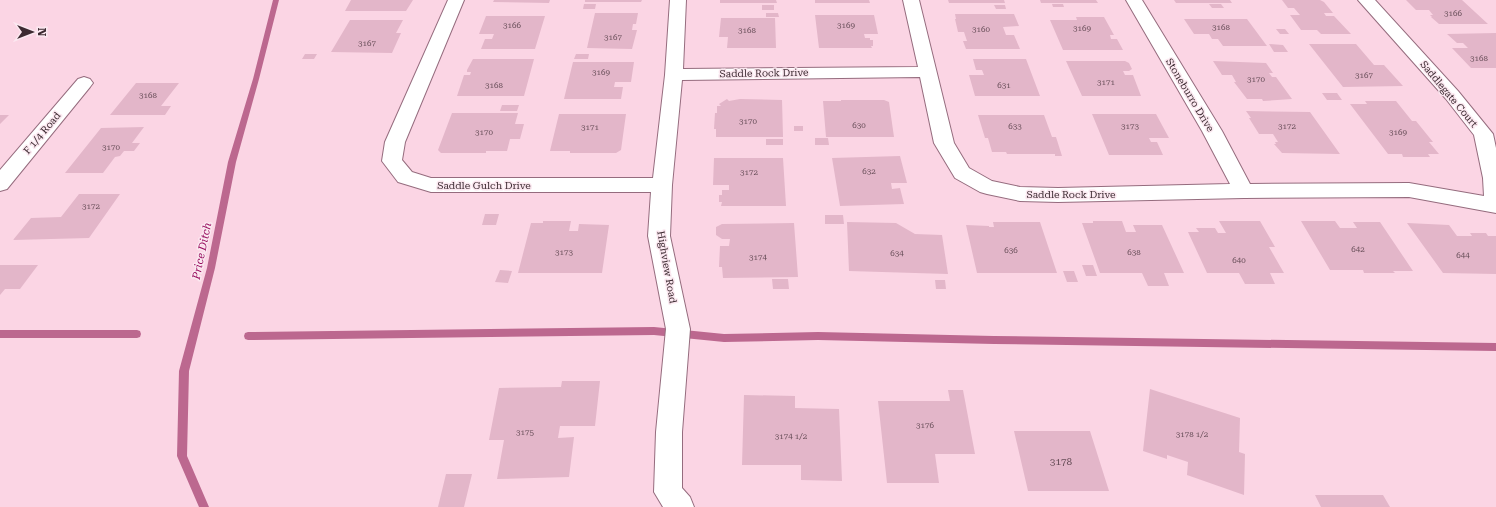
<svg xmlns="http://www.w3.org/2000/svg" width="1496" height="507" font-family="'Roboto Serif',serif">
  <style>
    .lines { fill: none; stroke-linecap: round; stroke-linejoin: round }
    .stream { fill: #bc688f; fill-rule: evenodd }
    .building { fill: #e3b6c9 }
    .minor-casing { stroke: #956c7e; stroke-width: 2 }
    .minor { fill: #fff; fill-rule: evenodd }
    .labels { text-anchor: middle; dominant-baseline: central; stroke-width: 3; stroke-linejoin: round; paint-order: stroke }
    .number-label { font-size: 8px; fill: #664d57 }
    .street-label { font-size: 10px; fill: #3c2a31; stroke: #fbe8f0 }
    .near-number-label { font-size: 10px; fill: #664d57 }
    .water-label { font-size: 11px; font-style: italic; fill: #980e5f; stroke: #fbe8f0 }
  </style>
  <rect width="100%" height="100%" fill="#fbd5e4"/>
  <g class="lines">
    <path class="stream" d="M273,0h6l-20,79 -23,83 -21,106 -26,103 -2,85 22,51h-10l-22,-51 2,-85 28,-103 21,-106 25,-83z
      M654,327l70,7 94,-2 176,4 502,7v8l-502,-7 -176,-4 -94,2 -70,-7 -406,5 -3,-1 -1,-3 1,-3 3,-1z
      M0,330h137l3,1 1,3 -1,3 -3,1h-137z"/>
  </g>
  <path class="building" d="M351,0h62l-7,11h-61z
    M494,0h56l-1,3 -56,-1z
    M585,0h57l-1,2h-56z
    M720,0h56l1,3h-57z
    M815,0h54l1,3h-55z
    M948,0h56l1,3h-56z
    M1040,0h56l2,3h-57z
    M1174,0h56l2,3h-56z
    M1282,0h38l4,2 9,11h-9l2,3h8l17,18h-30l-4,-4h-16l-11,-15h10l-6,-7h-6z
    M1406,0h56l26,24h-49l-8,-7h1l-2,-2h3l-4,-5h-13z
    M584,4h12l-1,5h-12z
    M1052,4h11l1,3h-11z
    M1209,4h12l3,4h-12z
    M762,5h12v5h-12z
    M994,5h11l1,4h-10z
    M595,13h43l-2,11h-3l-1,6h5l-5,19 -45,-1z
    M766,13h12l1,4h-13z
    M955,14h59l5,12 -16,1 3,8h8l6,14h-54l-3,-8h4l-3,-9h-6l-3,-13h1z
    M815,15h59l4,19h-14l1,4h5v2h3v6h-2l1,2h-53z
    M486,16h59l-10,33h-54l4,-10h7l2,-5h-15z
    M1076,17h28l10,18h-4l1,4h6l6,11h-60l-13,-30h27z
    M721,18h54l1,30h-49l1,-11h-9z
    M1184,19h63l20,27h-44l-5,-7h-6l-3,-5h-15z
    M350,20h53l-7,13h5l-9,20 -61,-1z
    M1276,29h9l4,5h-9z
    M1496,33v35h-25l-19,-20h16l-5,-5h-6l-10,-9z
    M1269,44l14,1 5,7h-14z
    M1309,44h47l18,21h10l19,21 -60,1z
    M305,54h12l-3,5h-12z
    M576,54h13l-1,5h-14z
    M473,59h61l-10,37h-67l7,-21h6l1,-3h-4v-2z
    M973,59h53l14,37h-65l-6,-21h15l-2,-5h-6z
    M1066,61h59l4,2 3,6 -3,2h-6l2,4h8l8,21h-59z
    M1213,61l53,2 7,10h-4l3,4h4l16,22 -29,2 -1,-2h-15l-13,-17h2l-4,-7h-10z
    M573,62h61l-3,20h-16l-1,5h9l-2,12h-57z
    M136,83h43l-18,23h10l-6,9h-55z
    M1322,93h15l5,7h-15z
    M727,99l2,2 11,-2 42,1 1,37h-67v-8h-2l1,-16h2v-7h4l-2,-2z
    M841,100h43l5,2 5,35h-68l-3,-36h18z
    M1365,101h31l16,20h4l17,21h-4l10,12h-11l2,3h-27l-1,-3h-14l-38,-50h17z
    M502,105h17l-2,6h-17z
    M1246,111l64,1 30,42 -58,-1 -8,-9h2l-1,-2h3l-5,-8h-14l-10,-16h2z
    M452,113h66l-3,11h9l-4,15h-10l-3,12h-21v2h-45l-3,-3z
    M559,114h67l-5,36 -5,3h-46v-2h-20z
    M1092,114h64l13,24h-20l2,4h6l6,13h-54z
    M0,115h9l-9,9z
    M978,115h66l8,22h4l6,19h-7v-2h-48l-1,-2h-14l-4,-14h-3z
    M794,126h9v5h-9z
    M144,127l-12,16h8l-6,8h-10l-4,5 -5,1 -12,16h-38l36,-45z
    M815,138h13l1,7h-14z
    M766,139h17v6h-17z
    M900,156l7,27h-16l1,6 8,-1 4,16 -64,2 -8,-48z
    M714,158h69l3,48h-65l1,-4h-3v-7h3v-5h7v-5h-16z
    M79,194h41l-31,44 -76,2 18,-22 30,-1z
    M485,214h14l-3,11h-14z
    M825,215h18l1,9h-19z
    M543,221h28l-2,10h9l1,-7 30,1 -7,48h-84l13,-50h12z
    M1093,221h29l4,11h10l-3,-7h29l22,48h-20l5,13h-21l-6,-13h-42l-18,-50h11z
    M1219,221h41l15,26h-6l15,26h-14l5,11h-30l-6,-11h-32l-19,-41h11l-3,-4h19l3,5h8z
    M1301,221h34l5,7h17l-4,-6h27l33,49h-20l2,2h-31l-1,-3h-33z
    M847,222l49,1 19,11 27,1 6,39 -99,-3z
    M993,222h47l17,51h-80l-11,-48 23,1v1h5z
    M794,223l4,54 -75,1 -1,-11h-3l1,-21h9l1,-7h-8l-6,-4v-8l6,-3z
    M1407,223l42,2 8,11h15l-2,-3h16l2,3h8v38l-53,-1z
    M0,265h38l-18,24h-15l-5,6z
    M1082,265h11l4,11h-11z
    M500,270l12,1 -4,12 -13,-1z
    M1063,271h11l4,11h-11z
    M772,279h16l1,10h-16z
    M935,280h10l1,9h-10z
    M562,381h38l-5,45h-35l-2,12 16,-1 -5,40 -72,2 7,-39h-15l10,-52 62,-1z
    M1150,389l90,29 -1,34 6,2 -1,41 -57,-20 1,-13 -21,-7v4l-24,-8z
    M948,390h15l12,64h-40l4,29h-52l-9,-82h72z
    M744,395l51,1v12l44,1 3,72 -41,-1v-15h-59z
    M1014,431h76l19,60h-81z
    M446,474h26l-8,33h-26z
    M1315,495h68l7,12h-69z"/>
  <g class="lines">
    <g class="minor-casing">
      <path id="minor" d="M448,0h16l-59,142 -3,18 10,12 19,6h222l12,-103 5,-75h16l-3,69 235,-2 -15,-67h16l35,143 15,25 23,13 28,6 38,1 172,-4 -28,-53 -76,-131h16l80,131 28,53 159,-1 75,13 -1,-18 -9,-43 -28,-36 -88,-99h17l83,91 35,43 3,14v65l-87,-16 -165,1 -186,4 -38,-1 -33,-7 -7,-2 -25,-14 -21,-35 -14,-66 -238,3 -10,105 -2,51 20,93 -8,103v56l8,9 4,10h-31l-9,-15 2,-60 10,-103 -18,-93 3,-44h-220l-33,-10 -16,-21 3,-19z
        M84,77l6,2 3,4 -3,4 -83,102 -7,2v-21l78,-91z"/>
    </g>
    <use href="#minor" class="minor"/>
  </g>
  <g class="labels">
    <g class="number-label">
      <text x="1453" y="13">3166</text>
      <text x="512" y="25">3166</text>
      <text x="846" y="25">3169</text>
      <text x="1221" y="27">3168</text>
      <text x="1082" y="28">3169</text>
      <text x="981" y="29">3160</text>
      <text x="747" y="30">3168</text>
      <text x="613" y="37">3167</text>
      <text x="367" y="43">3167</text>
      <text x="1479" y="58">3168</text>
      <text x="601" y="72">3169</text>
      <text x="1364" y="75">3167</text>
      <text x="1256" y="79">3170</text>
      <text x="1106" y="82">3171</text>
      <text x="494" y="85">3168</text>
      <text x="1004" y="85">631</text>
      <text x="148" y="95">3168</text>
      <text x="748" y="121">3170</text>
      <text x="859" y="125">630</text>
      <text x="1015" y="126">633</text>
      <text x="1130" y="126">3173</text>
      <text x="1287" y="126">3172</text>
      <text x="590" y="127">3171</text>
      <text x="484" y="132">3170</text>
      <text x="1398" y="132">3169</text>
      <text x="111" y="147">3170</text>
      <text x="869" y="171">632</text>
      <text x="749" y="172">3172</text>
      <text x="91" y="206">3172</text>
      <text x="1358" y="249">642</text>
      <text x="1011" y="250">636</text>
      <text x="564" y="252">3173</text>
      <text x="1134" y="252">638</text>
      <text x="897" y="253">634</text>
      <text x="1463" y="255">644</text>
      <text x="758" y="257">3174</text>
      <text x="1239" y="260">640</text>
      <text x="925" y="425">3176</text>
      <text x="525" y="432">3175</text>
      <text x="1192" y="434">3178 1/2</text>
      <text x="791" y="436">3174 1/2</text>
    </g>
    <g class="street-label">
      <text transform="translate(764 73) rotate(-1)">Saddle Rock Drive</text>
      <text transform="translate(1449 94) rotate(50)">Saddlegate Court</text>
      <text transform="translate(1190 95) rotate(59)">Stoneburro Drive</text>
      <text transform="translate(42 133) rotate(-50)">F 1/4 Road</text>
      <text x="484" y="185">Saddle Gulch Drive</text>
      <text x="1071" y="194">Saddle Rock Drive</text>
      <text transform="translate(667 267) rotate(80)">Highview Road</text>
    </g>
    <g class="near-number-label">
      <text x="1061" y="461">3178</text>
    </g>
    <g class="water-label">
      <text transform="translate(202 251) rotate(-78)">Price Ditch</text>
    </g>
  </g>
  <g transform="translate(32 32) rotate(90)" stroke="#fbe8f0" stroke-width="3" paint-order="stroke">
  <path d="M0-3L7 15L0 10L-7 15Z" fill="#3c2a31"/>
  <text y="-6" font-size="11" font-weight="bold" text-anchor="middle" fill="#3c2a31">N</text>
  </g>
</svg>
